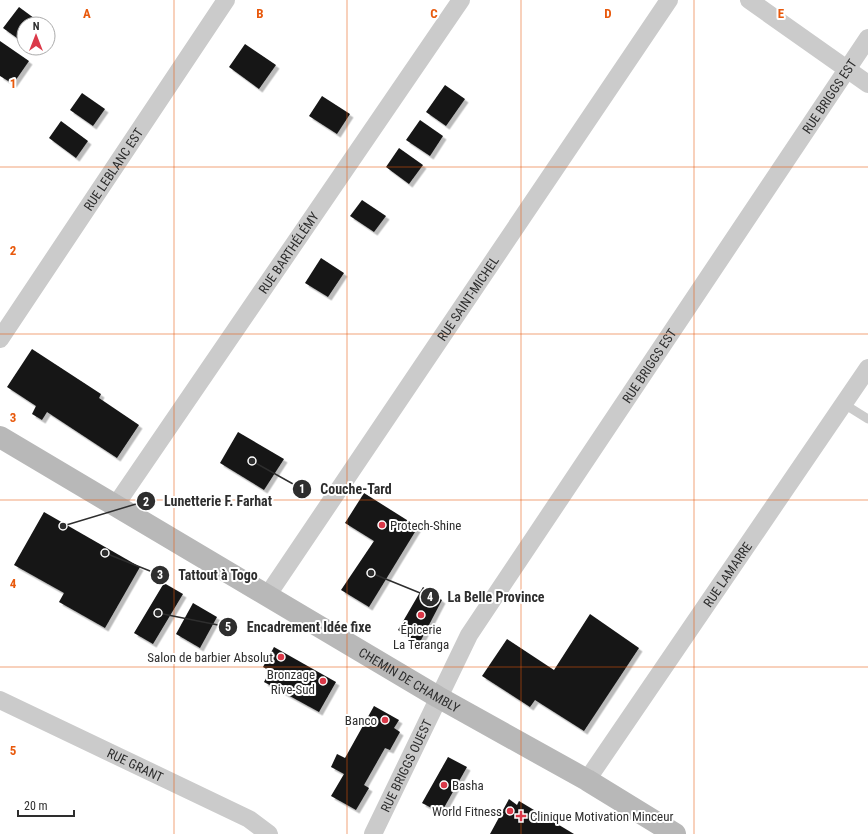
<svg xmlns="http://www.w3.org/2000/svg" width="868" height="834" font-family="'Roboto Condensed',sans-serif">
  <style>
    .building { fill: #151515; filter: url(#shadow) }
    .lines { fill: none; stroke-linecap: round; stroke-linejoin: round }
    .service { stroke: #cbcbcb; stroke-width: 9 }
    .minor { stroke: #cbcbcb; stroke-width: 18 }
    .secondary { stroke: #b8b8b8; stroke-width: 22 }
    .grid { fill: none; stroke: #e8590c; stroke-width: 1; stroke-opacity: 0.55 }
    .poi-dot { fill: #db3949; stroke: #fff; stroke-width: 1.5 }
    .labels { text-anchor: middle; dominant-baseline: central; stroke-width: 4; stroke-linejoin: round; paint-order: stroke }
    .street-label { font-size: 13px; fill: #2e2e2e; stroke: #fff }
    .poi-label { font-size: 13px; fill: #2e2e2e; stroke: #fff; text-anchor: end }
    .grid-label { font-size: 13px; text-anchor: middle; font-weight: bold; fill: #e8590c; stroke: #fff; stroke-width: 4; stroke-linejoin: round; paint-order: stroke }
    .leader { fill: none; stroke: #2e2e2e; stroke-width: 1.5 }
    .callout-dot { fill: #2e2e2e; stroke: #fff; stroke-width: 1.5 }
    .mark-label { font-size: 12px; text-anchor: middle; font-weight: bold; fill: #fff }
    .callout-label { font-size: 14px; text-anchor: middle; font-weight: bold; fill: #2e2e2e; stroke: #fff; stroke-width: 4; stroke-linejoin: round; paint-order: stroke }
  </style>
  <defs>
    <filter id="shadow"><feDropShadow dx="3.5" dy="3.5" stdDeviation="0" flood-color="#0004"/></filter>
  </defs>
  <rect width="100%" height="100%" fill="#fff"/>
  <path class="building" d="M19,7l23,17h-18v19l-21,-15z
    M0,41l29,20 -16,23 -13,-8z
    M245,44l31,21 -17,24 -30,-22z
    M445,85l20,14 -19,27 -20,-14z
    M82,93l23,16 -12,17 -23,-16z
    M322,96l28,18 -13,20 -28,-18z
    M420,120l23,16 -13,20 -24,-16z
    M61,121l27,20 -12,17 -27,-20z
    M399,148l24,17 -14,19 -23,-17z
    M362,200l24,16 -12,16 -24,-16z
    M321,258l23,15 -16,24 -23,-14z
    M32,349l69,45 -2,4 40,27 -22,33 -70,-46 -5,8 -10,-6 4,-8 -29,-19z
    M238,432l46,27 -20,31 -44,-27z
    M364,493l54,34 -49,80 -28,-17 33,-49 -29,-18z
    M44,512l96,55 -35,61 -46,-26 5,-9 -50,-28z
    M164,583l19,11 -30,50 -19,-11z
    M423,587l19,13 -23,44 -21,-14z
    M193,603l24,14 -17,31 -24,-14z
    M590,614l49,34 -55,83 -49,-31 -5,7 -48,-31 25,-37 47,31z
    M274,647l62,35 -17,30 -55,-30 6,-11 -7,-4z
    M374,706l25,14 -5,8 6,4 -10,18 -5,-2 -21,37 5,3 -13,22 -25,-14 13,-22 -13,-7 6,-13 8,4z
    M448,757l19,10 -26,46 -19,-10z
    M509,799l8,6 2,-4 55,33h-84z"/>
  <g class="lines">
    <path class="service" d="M844,404l24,15"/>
    <g class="minor">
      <path d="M749,0l119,84"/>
      <path id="s1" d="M0,339l226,-339"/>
      <path id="s2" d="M115,506l346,-506"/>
      <path id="s3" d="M267,596l402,-596"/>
      <path id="s4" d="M0,700l249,119 20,15"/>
      <path id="s5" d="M587,780l281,-412"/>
      <path id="s6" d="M373,834l96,-199 399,-597"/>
    </g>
    <path class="secondary" id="s7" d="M0,437l438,260 149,83 88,54"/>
  </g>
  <path class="grid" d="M174,0v834M347,0v834M521,0v834M694,0v834M0,167h868M0,334h868M0,500h868M0,667h868"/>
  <g class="poi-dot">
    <circle cx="382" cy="525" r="4"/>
    <circle cx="421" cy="615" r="4"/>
    <circle cx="281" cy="657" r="4"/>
    <circle cx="323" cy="681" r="4"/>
    <circle cx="385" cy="720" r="4"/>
    <circle cx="444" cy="785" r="4"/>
    <circle cx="510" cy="811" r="4"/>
    <path d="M519 810h4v4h4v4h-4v4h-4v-4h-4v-4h4z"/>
  </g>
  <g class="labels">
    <g class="street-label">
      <text stroke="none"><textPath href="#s6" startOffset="869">RUE BRIGGS EST</textPath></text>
      <text stroke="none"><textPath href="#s1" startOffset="204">RUE LEBLANC EST</textPath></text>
      <text stroke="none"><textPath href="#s2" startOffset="307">RUE BARTHÉLÉMY</textPath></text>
      <text stroke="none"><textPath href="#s3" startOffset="359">RUE SAINT-MICHEL</textPath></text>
      <text stroke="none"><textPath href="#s6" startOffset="545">RUE BRIGGS EST</textPath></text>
      <text stroke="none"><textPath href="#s5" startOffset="249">RUE LAMARRE</textPath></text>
      <text stroke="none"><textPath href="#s7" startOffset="476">CHEMIN DE CHAMBLY</textPath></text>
      <text stroke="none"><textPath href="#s4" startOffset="150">RUE GRANT</textPath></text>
      <text stroke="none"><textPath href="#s6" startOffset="76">RUE BRIGGS OUEST</textPath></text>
    </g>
    <g class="poi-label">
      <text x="390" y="525" text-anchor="start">Protech-Shine</text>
      <text x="421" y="629" text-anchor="middle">Épicerie<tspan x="421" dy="15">La Teranga</tspan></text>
      <text x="273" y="657">Salon de barbier Absolut</text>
      <text x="315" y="674">Bronzage<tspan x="315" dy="15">Rive-Sud</tspan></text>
      <text x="377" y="720">Banco</text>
      <text x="452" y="785" text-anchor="start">Basha</text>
      <text x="502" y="811">World Fitness</text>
      <text x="530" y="816" text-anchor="start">Clinique Motivation Minceur</text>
    </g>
  </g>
  <g class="grid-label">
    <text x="87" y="18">A</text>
    <text x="260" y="18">B</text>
    <text x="434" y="18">C</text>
    <text x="608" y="18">D</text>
    <text x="781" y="18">E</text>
    <text x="13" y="88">1</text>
    <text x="13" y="255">2</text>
    <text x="13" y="422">3</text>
    <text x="13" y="588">4</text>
    <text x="13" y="755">5</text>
  </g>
  <path class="leader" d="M252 461L302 489M63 526L146 501M105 553L160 575M371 573L430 597M158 613L228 627"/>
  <g class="callout-dot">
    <circle cx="252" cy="461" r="4"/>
    <circle cx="63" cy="526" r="4"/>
    <circle cx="105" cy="553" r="4"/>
    <circle cx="371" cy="573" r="4"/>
    <circle cx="158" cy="613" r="4"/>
    <circle cx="302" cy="489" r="10"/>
    <circle cx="146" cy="501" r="10"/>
    <circle cx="160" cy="575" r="10"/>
    <circle cx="430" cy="597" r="10"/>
    <circle cx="228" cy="627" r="10"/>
  </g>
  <g class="mark-label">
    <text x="302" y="493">1</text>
    <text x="146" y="506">2</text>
    <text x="160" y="579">3</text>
    <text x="430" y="601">4</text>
    <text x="228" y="631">5</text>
  </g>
  <g class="callout-label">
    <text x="356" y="494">Couche-Tard</text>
    <text x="218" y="506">Lunetterie F. Farhat</text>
    <text x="218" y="580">Tattout à Togo</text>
    <text x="496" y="602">La Belle Province</text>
    <text x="309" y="632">Encadrement Idée fixe</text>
  </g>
  <g transform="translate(36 36)"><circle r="19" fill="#ffffff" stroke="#ababab"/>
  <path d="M0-3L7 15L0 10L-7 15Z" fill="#db3949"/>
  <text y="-6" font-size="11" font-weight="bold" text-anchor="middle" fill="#2e2e2e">N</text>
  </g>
  <path d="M18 810v6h56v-6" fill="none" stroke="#2e2e2e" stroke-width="2"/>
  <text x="24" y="810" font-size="12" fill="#2e2e2e" stroke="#ffffff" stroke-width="3" paint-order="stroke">20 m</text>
</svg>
